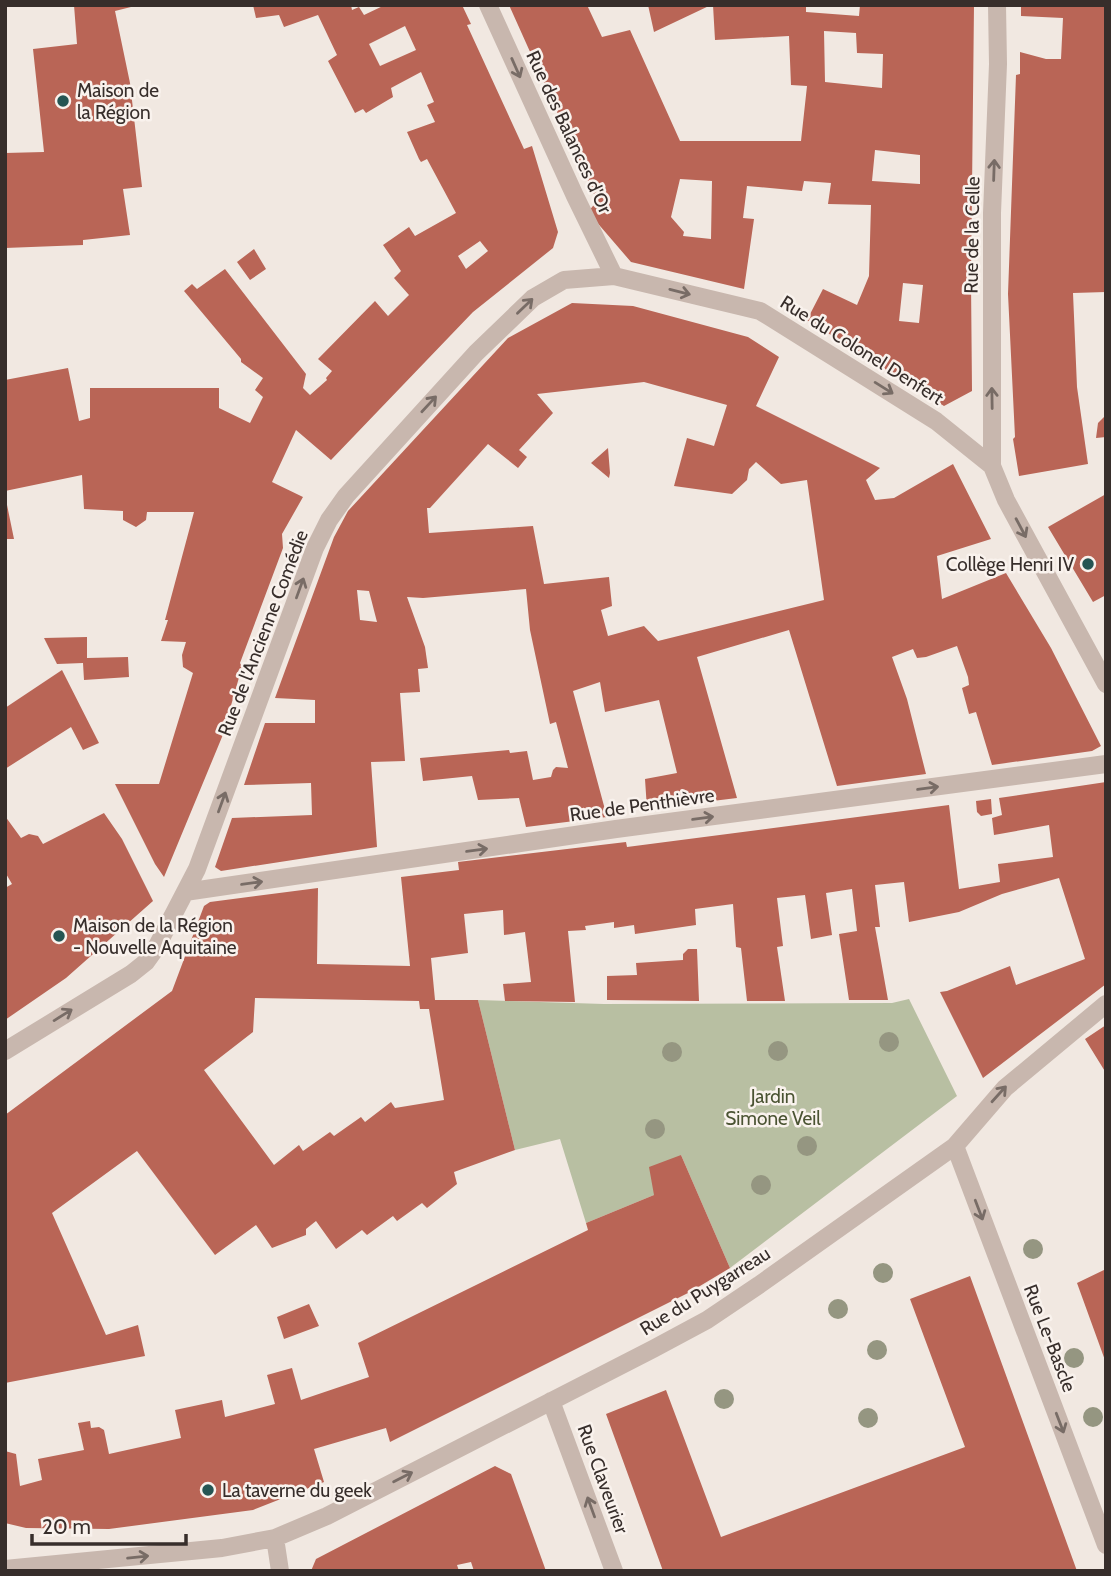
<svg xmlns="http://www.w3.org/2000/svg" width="1111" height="1576" font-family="Cabin,sans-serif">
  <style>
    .green { fill: #b8bfa2 }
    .building { fill: #b96556; fill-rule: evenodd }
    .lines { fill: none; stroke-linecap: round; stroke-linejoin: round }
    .street { stroke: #c8b7ae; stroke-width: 18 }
    .tree { fill: #959681 }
    .oneway { stroke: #786c66 }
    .poi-dot { fill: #255553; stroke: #f9f2ed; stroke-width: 2.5 }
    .labels { text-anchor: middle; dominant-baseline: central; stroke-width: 5; stroke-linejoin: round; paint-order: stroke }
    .poi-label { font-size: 19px; fill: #372e2b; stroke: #f9f2ed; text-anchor: start }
    .street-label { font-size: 19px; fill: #372e2b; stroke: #f9f2ed }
    .park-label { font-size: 19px; fill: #4a5332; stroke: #f9f2ed }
  </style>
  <rect width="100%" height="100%" fill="#f1e8e1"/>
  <path class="green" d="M909,999l48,97 -227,172 -49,-113 -27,40 -68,28 -26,-84 -45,11 -37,-150 126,4 288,-1z"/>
  <path class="building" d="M74,5h65l-24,6 15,72 12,104 -19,2 7,46 -47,5v5l-78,3v-95l39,-1 -11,-103 44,-5z
    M253,5h98l1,5 7,-3 5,8 21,-10h77l9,19 -4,1 57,124 8,-3 26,86 -5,16 -80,64 -142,148 -35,-30 -24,52 31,15 -21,37 1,14 -43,115 2,4 -20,70 -58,140 -9,-13 -40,-80h44l34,-111 -10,-6 -1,-12 4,-13 -25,-1 7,-21h-3l29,-108h-47l-1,8 -10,7 -13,-7v-9l-39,-2 -2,-34 -77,16v-111l63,-12 11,53 11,-3v-30h129v20l31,15 13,-26 -8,-7 8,-12 -22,-16v-3l-57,-68 8,-7 5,5 28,-20 81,105 -3,14 7,7 17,-15 -1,-2 6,-7 -14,-12 57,-58 13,15 21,-21 -15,-17 7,-7 -18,-26 26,-18 6,9 41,-23 -29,-54 -6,3 -2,-3 -12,-27 28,-10 -8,-17 7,-3 -13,-30 -30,16 2,9 -27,16 -3,-4 -8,4 -27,-52 9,-6 -19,-40 -34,12 -5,-12 -23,3zM405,26l11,24 -36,16 -11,-22zM480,241l8,10 -22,18 -8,-13z
    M509,5h78l15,32 28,-7 50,111h121l6,-55 -16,-1 -2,-49 -74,4 -2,-35h93v7l53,4 1,-11h114l-3,277 1,109 -28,15 -137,-86 16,-31 34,16 12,-29 2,-71 -43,-1 3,-21 -27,-2 -2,10 -55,-5 -4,32 11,1 -10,70 -113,-27 -43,-50 9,-11zM824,31l32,2 1,20 26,1 -1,34 -57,-6zM875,150l45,5v29l-48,-3zM680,179l32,2 -1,58 -28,-3 1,-4 -13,-15zM903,283l20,2 -4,38 -20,-2z
    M648,5h63l-57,27z
    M1021,5h85v287l-33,1 4,94 11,77 -69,12 -6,-37 2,-2 -7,-143 8,-219 4,-1v-22l26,7h15l2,-41 -42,-2z
    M254,249l12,20 -16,11 -13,-18z
    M572,303l61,3 115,31 31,20 -23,49 124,62 -14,12 9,20 19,-2 59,-34 38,75 -54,17 5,43 64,-26 45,75 50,98 -9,5 -100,14 -16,-53 -7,2 -7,-26 7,-3 -1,-8 -11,-31 -31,11 -9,1 -4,-9 -21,8 15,42 19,75 -89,12 -48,-156 -92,27 40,141 -90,11 -2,-30 32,-6 -18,-73 -54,12 -5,-30 -27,9 34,126 -81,10 -7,-29 -41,2 -6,-24 -49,5 -3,-23 89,-8 1,3 17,-2 6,29 18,-3 2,-7 3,-3 12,1 -12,-46 -6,2 -20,-94 -4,-41 -103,9 -16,-1 18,50 3,21 -10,1 2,23 -20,1 5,68 -34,1 6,85 -156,24 -6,-4 17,-49 80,-3 -1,-32 -67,2 21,-62h50v-23l-40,-2 59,-161 14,-26 160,-173zM644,382l83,23 -13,41 -27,-8 -13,48 58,8 15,-14 2,-11 7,-7 25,22 26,-4 17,120 -166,41 -14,-15 -36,10 -7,-26 11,-4 -3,-29 -65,7 -11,-58 -104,7 -2,-25h3l58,-64 30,24 9,-11 -8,-7 34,-37 -16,-19zM357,590l12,1 8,31 -17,-2z
    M1106,415v22l-10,1 2,-15z
    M608,448l2,25 -1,5 -18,-15z
    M1106,494v101l-13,7 -45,-75z
    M5,500h1l8,39h-9z
    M87,637v21l41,-1 1,20 -45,3 -1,-17 -26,1 -13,-26z
    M62,670l37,73 -16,7 -12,-23 -66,42v-61z
    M1106,782v202l-123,94 -43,-86 7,-1 63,-25 6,19 69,-26 -26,-81 -57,16 -43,18 -50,10 -5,-40 -29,3 5,42h-5l13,73h-39l-10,-66 18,-3 -5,-42 -26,4 6,42 -21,4 -6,-44 -28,3 6,48 -6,1 8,54h-38l-6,-53 -5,-1 -3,-43 -38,5 1,16 -61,9 -1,-9 -20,3v-6l-29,4 1,4 -18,1 7,71 -70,-1 -2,-17 28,-2 -6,-50 -21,3 -1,-25 -39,4 4,39 -37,5 4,42h43l37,150 -61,22 3,12 -30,24 -5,-5 -25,18 -4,-5 -26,19 -5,-5 -26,19 -20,-28 -10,8v6l-34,13 -16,-23 -41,30 -78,-104 -85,62 54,122 32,-10 7,31 -140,27v-268l167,-124 32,-85 6,-4 108,-14 -1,76 93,2 -9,-89 58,-7 -1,-8 168,-20 1,5 322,-42 10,84 41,-7 -2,-18 55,-7 -4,-32 -55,10 -2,-17 10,-3 -3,-17zM255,998l164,3 1,8h9l15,91 -49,8 -4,-6 -26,20 -4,-5 -27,19 -4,-4 -27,19 -4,-6 -25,20 -70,-95 49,-38z
    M991,799l1,15 -11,2 -4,-4 -1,-11z
    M104,813l18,26 31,62 -87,77 -61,42v-132l7,-4 -7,-12v-56l16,22 8,-4 9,2 5,8z
    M688,949h9l2,52 -92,-1v-24l30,-1 -1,-12 47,-3v-6z
    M1106,1025v48l-21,-34z
    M681,1155l49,113 -40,24 -300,150 -4,-14 -72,21 10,33 -71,28 -144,19 -83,-1 -21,-5v-72l11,3 4,32 22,-6 -4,-21 46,-9 -6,-27 12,-2 1,7 8,-1 5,3 5,24 72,-16 -6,-28 47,-10 3,17 50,-13 -8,-29 25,-7 9,32 68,-23 -11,-34 230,-113 -2,-7 68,-28 -5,-28z
    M1106,1269v94l-29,-80z
    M970,1276l107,295h-414l-57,-157 60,-24 55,147 244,-90 -55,-148z
    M309,1304l10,22 -35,13 -7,-22z
    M495,1466l16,8 35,97h-72l-3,-9 -14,3 2,6h-148l5,-12z"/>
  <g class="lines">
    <path class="street" d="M488,5l87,191 39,80
      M997,5l1,59 -6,149v253l14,34 100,184
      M185,892l431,-63 490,-65
      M5,1051l126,-77 15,-12 10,-14 41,-79 118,-321 14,-28 17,-24 130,-143 57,-55 31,-18 50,-4 146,35 176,110 56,45
      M955,1146l151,399
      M551,1401l63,170
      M275,1538l5,33
      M5,1569l217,-21 53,-10 52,-22 326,-167 54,-29 52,-35 196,-139 50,-58 101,-84"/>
  </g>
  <g class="tree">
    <circle cx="889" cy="1042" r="10"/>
    <circle cx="778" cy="1051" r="10"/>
    <circle cx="672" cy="1052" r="10"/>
    <circle cx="655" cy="1129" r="10"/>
    <circle cx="807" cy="1146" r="10"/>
    <circle cx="761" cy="1185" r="10"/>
    <circle cx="1033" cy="1249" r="10"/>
    <circle cx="883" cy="1273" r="10"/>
    <circle cx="838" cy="1309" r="10"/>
    <circle cx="877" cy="1350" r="10"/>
    <circle cx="1074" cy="1358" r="10"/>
    <circle cx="724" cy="1399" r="10"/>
    <circle cx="1093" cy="1417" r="10"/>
    <circle cx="868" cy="1418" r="10"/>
  </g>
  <defs><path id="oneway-shaft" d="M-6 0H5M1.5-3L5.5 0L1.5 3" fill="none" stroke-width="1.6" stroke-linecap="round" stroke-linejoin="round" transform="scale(1.75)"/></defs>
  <g class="oneway">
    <use href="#oneway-shaft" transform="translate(516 68) rotate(66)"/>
    <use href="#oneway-shaft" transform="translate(994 170) rotate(-88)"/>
    <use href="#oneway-shaft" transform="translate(680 292) rotate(14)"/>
    <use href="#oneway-shaft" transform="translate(525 306) rotate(-44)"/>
    <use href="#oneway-shaft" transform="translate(884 388) rotate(32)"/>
    <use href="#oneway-shaft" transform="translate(992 398) rotate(-91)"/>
    <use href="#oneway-shaft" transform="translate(429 404) rotate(-47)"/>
    <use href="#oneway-shaft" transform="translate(1021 528) rotate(62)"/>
    <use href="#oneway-shaft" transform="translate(300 588) rotate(-70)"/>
    <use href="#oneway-shaft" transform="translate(928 788) rotate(-8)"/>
    <use href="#oneway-shaft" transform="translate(222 802) rotate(-70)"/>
    <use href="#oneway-shaft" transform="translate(703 818) rotate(-8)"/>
    <use href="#oneway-shaft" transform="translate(477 850) rotate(-8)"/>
    <use href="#oneway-shaft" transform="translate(252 883) rotate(-8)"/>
    <use href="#oneway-shaft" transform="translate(63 1015) rotate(-32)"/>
    <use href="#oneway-shaft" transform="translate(999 1094) rotate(-48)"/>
    <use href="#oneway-shaft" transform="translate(979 1210) rotate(69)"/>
    <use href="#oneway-shaft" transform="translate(1060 1423) rotate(69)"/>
    <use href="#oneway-shaft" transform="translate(403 1477) rotate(-27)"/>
    <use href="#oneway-shaft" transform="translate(591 1507) rotate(-110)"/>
    <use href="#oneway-shaft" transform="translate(138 1557) rotate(-6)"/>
  </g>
  <g class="poi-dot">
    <circle cx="63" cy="101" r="7"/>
    <circle cx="1088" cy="564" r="7"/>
    <circle cx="59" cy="936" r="7"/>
    <circle cx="208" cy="1490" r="7"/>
  </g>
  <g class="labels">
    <g class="poi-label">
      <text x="77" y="90">Maison de<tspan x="77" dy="22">la Région</tspan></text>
      <text x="1074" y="564" text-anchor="end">Collège Henri IV</text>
      <text x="73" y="925">Maison de la Région<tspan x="73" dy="22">- Nouvelle Aquitaine</tspan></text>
      <text x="222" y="1490">La taverne du geek</text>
    </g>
    <g class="street-label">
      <text transform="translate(569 132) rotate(65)">Rue des Balances d'Or</text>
      <text transform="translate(972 235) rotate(-89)">Rue de la Celle</text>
      <text transform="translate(862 350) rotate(32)">Rue du Colonel Denfert</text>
      <text transform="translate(263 633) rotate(-69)">Rue de l'Ancienne Comédie</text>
      <text transform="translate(642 805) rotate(-8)">Rue de Penthièvre</text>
      <text transform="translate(705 1291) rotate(-32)">Rue du Puygarreau</text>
      <text transform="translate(1050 1338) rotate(69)">Rue Le-Bascle</text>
      <text transform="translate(603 1479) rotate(70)">Rue Claveurier</text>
    </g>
    <g class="park-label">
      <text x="773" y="1096">Jardin<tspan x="773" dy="22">Simone Veil</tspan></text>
    </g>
  </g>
  <rect width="1111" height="1576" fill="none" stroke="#372e2b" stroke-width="14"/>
  <path d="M32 1534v10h154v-10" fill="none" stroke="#372e2b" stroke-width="3.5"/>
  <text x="42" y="1534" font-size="21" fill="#372e2b" stroke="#f9f2ed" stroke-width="5" paint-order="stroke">20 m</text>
</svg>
